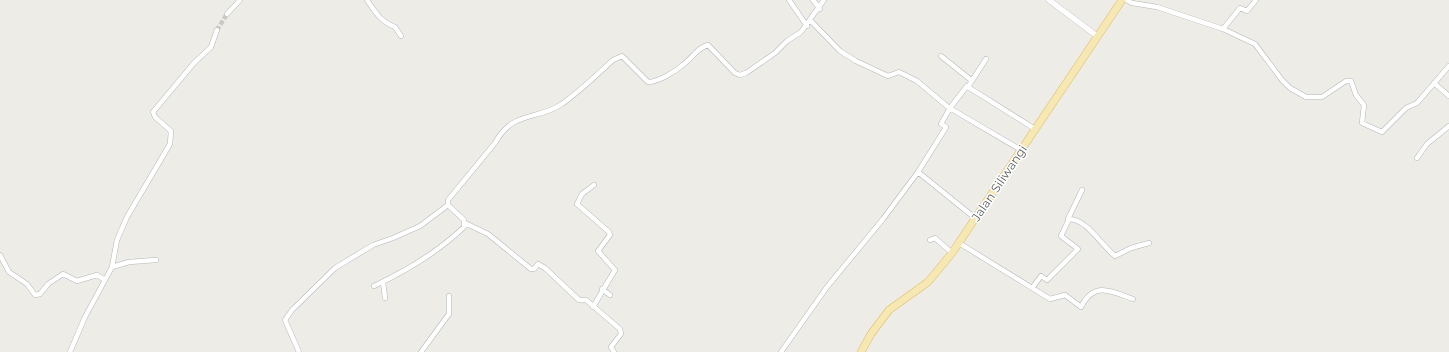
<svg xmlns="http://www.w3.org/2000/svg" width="1449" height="352" font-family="Montserrat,sans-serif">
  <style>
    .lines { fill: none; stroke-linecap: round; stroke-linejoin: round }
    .minor-tunnel { stroke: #cac9c6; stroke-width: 4.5; stroke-dasharray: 4.5 2; stroke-linecap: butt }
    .minor-casing { stroke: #b3b6b9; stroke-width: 5.5 }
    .tertiary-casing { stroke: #b3b6b9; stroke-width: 6 }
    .primary-casing { stroke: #e1bc6c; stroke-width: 8 }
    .minor { stroke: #fff; stroke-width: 4.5 }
    .tertiary { stroke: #fff; stroke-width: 5.5 }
    .primary { stroke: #f5e8b3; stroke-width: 7 }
    .labels { text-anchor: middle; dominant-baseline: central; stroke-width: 3; stroke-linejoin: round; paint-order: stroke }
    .street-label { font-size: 12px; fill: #5d6164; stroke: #fff }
  </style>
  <rect width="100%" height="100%" fill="#eeece6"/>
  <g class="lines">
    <path class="minor-tunnel" d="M217,30l10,-16"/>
    <g class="minor-casing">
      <path id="minor" d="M367,0c9,13 13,21 28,27l6,9
        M789,0l18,26
        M813,0l7,9
        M1126,0l6,3 25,4 66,22 32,15 27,36 8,8 16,9h16l24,-16h5l5,14 8,10 -2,18 20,9 24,-24 11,-5 32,-37
        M227,14l13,-14
        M811,21l29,30 16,10 32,15 11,-4 18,9 31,26 73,43
        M1223,29l17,-21 7,3 9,-11
        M941,56l30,24
        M986,59l-18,28 67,42
        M1434,83l15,13
        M1417,158l10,-14 22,-18
        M918,172l57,46
        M1068,219l14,-29
        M465,223l23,11 43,35h3l4,-5 7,4 34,32h7l34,29 1,5 -10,13 3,5
        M930,240l5,-2 17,15
        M959,243l91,56 15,-4 16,12c13,-26 30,-16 52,-8
        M0,255l9,17 18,12 8,11 5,-1 8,-10 15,-10 14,7 20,-6 8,5
        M112,267l17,-5 27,-2
        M383,282l2,16
        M374,286c32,-15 64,-34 90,-59v-7l-16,-15v-5l47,-57c18,-33 41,-22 67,-39 18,-13 35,-29 51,-44l9,-4 26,26c11,0 28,-11 36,-18 9,-7 13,-16 24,-19l27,28 5,2 6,-2 29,-20 12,-12 14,-9 23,-32
        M1032,288l9,-12 6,4 31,-31 -17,-13 8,-17c18,0 33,27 46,37l16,-8 18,-5
        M602,289l8,6
        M593,307l22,-37 -17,-19 12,-16 -1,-3 -32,-28 5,-10 12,-9
        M70,352l15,-35 27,-50 5,-27 10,-23 43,-73 1,-13 -16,-14 -2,-5 41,-49 17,-16 6,-17
        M299,352l-14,-32 7,-10 43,-42 38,-23 20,-7 27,-12 28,-21
        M421,352l28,-38v-18
        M781,352l46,-65 56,-68 35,-47 27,-43 1,-2 -5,-3 9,-16 17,-22"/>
    </g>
    <g class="tertiary-casing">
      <path id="tertiary" d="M1049,0l48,36"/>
    </g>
    <g class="primary-casing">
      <path id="primary" d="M861,352l10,-18 18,-24 39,-28 24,-29 170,-253"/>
    </g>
    <use href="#minor" class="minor"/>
    <use href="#tertiary" class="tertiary"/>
    <use href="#primary" class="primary"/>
  </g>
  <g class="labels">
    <g class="street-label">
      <text transform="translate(999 183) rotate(-56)">Jalan Siliwangi</text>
    </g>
  </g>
</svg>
